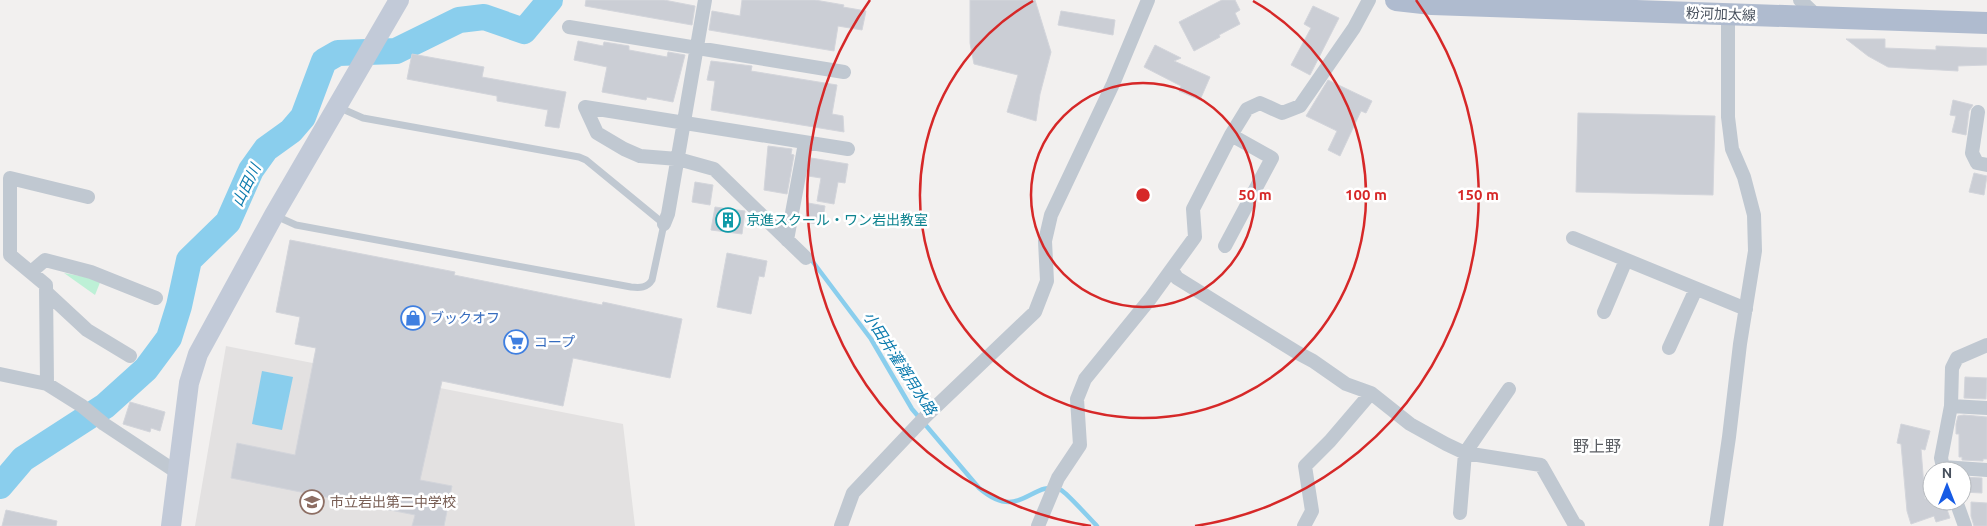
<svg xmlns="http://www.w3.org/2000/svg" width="1987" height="526" font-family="Ubuntu,'Noto Sans JP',sans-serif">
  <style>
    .education { fill: #e3e1e1 }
    .green { fill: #bdf0d6 }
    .water { fill: #8aceed }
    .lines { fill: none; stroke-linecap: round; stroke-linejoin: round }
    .stream { stroke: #8aceed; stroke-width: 4.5 }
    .river { stroke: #8aceed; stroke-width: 26 }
    .building { fill: #cbced5; stroke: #d3d5db }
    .lane { stroke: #c0c8d1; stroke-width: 7 }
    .street { stroke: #c0c8d1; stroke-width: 14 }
    .secondary { stroke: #c2cad8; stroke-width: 20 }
    .primary { stroke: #afbbcf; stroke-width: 22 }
    .ring { fill: none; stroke: #d62828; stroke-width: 2.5 }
    .labels { text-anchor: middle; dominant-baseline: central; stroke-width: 5; stroke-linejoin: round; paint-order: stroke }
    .street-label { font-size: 14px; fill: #47505d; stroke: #fff }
    .culture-label { font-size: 14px; fill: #0d838f; stroke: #fff; text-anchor: start }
    .shop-label { font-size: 14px; fill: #366cbe; stroke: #fff; text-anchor: start }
    .education-label { font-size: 14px; fill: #785e54; stroke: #fff; text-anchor: start }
    .water-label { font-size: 15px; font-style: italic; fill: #0a7aad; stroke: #fff }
    .quarter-label { font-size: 16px; fill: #5c5f64; stroke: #fff }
    .centre { fill: #d62828; stroke: #fff; stroke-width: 2.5 }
    .ring-label { font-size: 15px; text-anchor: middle; font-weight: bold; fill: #d62828; stroke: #fff; stroke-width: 5; stroke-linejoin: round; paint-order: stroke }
  </style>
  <rect width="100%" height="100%" fill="#f2f0ef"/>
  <path class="education" d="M226,346l397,78 12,102h-440z"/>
  <path class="green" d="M64,273l37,7 -6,15z"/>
  <path class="water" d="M262,371l31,6 -11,53 -30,-6z"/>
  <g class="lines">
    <path class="stream" d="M810,258l61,81 41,70 67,79c42,36 52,-10 82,2 7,4 29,29 36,36"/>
    <path class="river" d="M0,486l23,-27 82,-53 41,-37 23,-31 10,-32 10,-46 39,-38 23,-52 15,-21 25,-18 12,-14 21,-56 14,-8 58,-2 63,-31 25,-3 40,14 26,-31"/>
  </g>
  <path class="building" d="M586,0h78l31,6 -3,19 -107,-19z
    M742,0h73l29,5 -1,2 23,4 -4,19 -24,-4 -4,25 -125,-21 3,-19 28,5z
    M970,0h65l16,52 -11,42 -4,27 -29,-9 11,-37 -44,-11 -4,-21z
    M1222,0h13l5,10 -5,3 5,11 -21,11 1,2 -26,14 -15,-29z
    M1313,6l26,12 -29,57 -19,-10 20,-37 -7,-4z
    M1061,11l54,9 -2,15 -55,-10z
    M1846,39h39v9l51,2v-4l51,2v17l-29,1v5l-70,-4 -20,-11z
    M578,41l25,5 1,-4 25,4v4l38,7 1,-5 17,3 -12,47 -26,-5 -1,3 -44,-8 5,-25 -33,-7z
    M1155,45l26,13 -7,3 36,16 -10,23 -21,-9 2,-5 -37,-19z
    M412,54l72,13 -2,10 84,15 -7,36 -14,-2 3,-16 -51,-9v-5l-90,-17z
    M711,61l41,5 -1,5 86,14 -5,29 11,2 1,16 -133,-22 4,-29 -8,-1z
    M1328,80l44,21 -6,12 -5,-2 -21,45 -12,-6 9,-19 -31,-15z
    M1953,100l20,5 -4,6 -3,24 -14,-3 4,-16 -6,-1z
    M1578,113l137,3 -2,79 -137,-3z
    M768,146l24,3 -1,5 3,1 -7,39 -23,-4z
    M811,158l37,6 -3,19 -7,-1 -4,22 -17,-3 4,-23 -13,-2z
    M1974,173l13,3 -3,19 -15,-3z
    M695,182l18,3 -3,20 -18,-3z
    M808,203l17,3 -3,19 -17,-3z
    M715,207l30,4 -3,23 -31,-4z
    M290,240l165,32 -1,3 148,30 1,-3 79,17 -12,59 -97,-20 -10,48 -121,-25 -22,99 32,6 -8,40h-32l3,-11 -184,-37 6,-35 58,12 21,-107 -21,-4 5,-27 -24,-5z
    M727,253l40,8 -3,16 -5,-1 -8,38 -34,-7z
    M1965,377l22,1 -1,21 -22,-1z
    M130,402l35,10 -5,19 -9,-3 -1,4 -27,-8z
    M1964,415l23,2v42h-4v2l-21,-1v-3h-3v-23h-3v-10l2,-8z
    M1901,424l29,7 -5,19 -4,-1 4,50 7,-2v4h12l6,17 -14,4 -2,-6 -23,8 -4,-13 -6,-67 -4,-1z
    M1962,477l20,1v15l-20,-1z
    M1971,502l16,1v23h-13l-3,-10z
    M6,510l51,11 -1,5h-54z"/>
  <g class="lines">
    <path class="lane" d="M276,216l20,9 335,62c9,1 16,1 21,-7l12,-56 -78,-64 -7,-3 -216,-39 -25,-11"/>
    <path class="street" d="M1800,0l18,17
      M569,27l275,45
      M1978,112l-6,41 5,10 10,2
      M664,224l4,-10 37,-214
      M1573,238l173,71
      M787,240l18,-97
      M1225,246l47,-88 -41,-23
      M806,258l-92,-89 -36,-10 -38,-3 -16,-7 -27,-16 -12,-26 263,42
      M1172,270l5,8 121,75 15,8 33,23 25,9 39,31 36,20 19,9 76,12 34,60 3,1
      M31,272l14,-12 46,12 65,26
      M46,292l41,38 43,26
      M1604,312l22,-52
      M1669,348l27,-59
      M0,374l47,10 35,22 22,18 74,49
      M47,384l-1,-99 -36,-30v-77l78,19
      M1951,406l1,-38 5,-10 30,-13
      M1987,408l-36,-2 -10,52 2,9 44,3
      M1956,501l9,25
      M1460,513l5,-60 44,-64
      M841,526l12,-33 73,-77 109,-104 12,-31 -2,-40 6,-26 62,-131 35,-84
      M1038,526l20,-48 22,-33 -3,-46 8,-20 65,-80 45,-62 -2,-28 38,-74 16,-26 13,-6 22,10 18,-7 54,-78 15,-28
      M1304,526l8,-15 -7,-45 25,-25 41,-48
      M1716,526l13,-89 11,-93 15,-93 -1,-36 -10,-38 -12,-28 -4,-32v-103"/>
    <path class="secondary" d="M171,526l18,-143 9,-29 76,-139 125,-215"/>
    <path class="primary" d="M1396,0l36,4 555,19"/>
  </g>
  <g class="ring">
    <circle cx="1143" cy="195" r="112"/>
    <path d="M1253 1A223 223 0 1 1 1033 1"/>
    <path d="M1091 526A335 335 0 0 1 870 0M1416 0A335 335 0 0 1 1195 526"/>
  </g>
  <defs>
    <g id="building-ring" transform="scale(1.25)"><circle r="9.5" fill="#fff" stroke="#0f9aa8" stroke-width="1.5"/><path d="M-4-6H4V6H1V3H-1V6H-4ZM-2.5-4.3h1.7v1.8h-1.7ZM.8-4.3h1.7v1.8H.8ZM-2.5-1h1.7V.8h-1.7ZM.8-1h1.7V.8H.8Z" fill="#0f9aa8"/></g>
    <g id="shop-ring" transform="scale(1.25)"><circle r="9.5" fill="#fff" stroke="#3f7fe0" stroke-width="1.5"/><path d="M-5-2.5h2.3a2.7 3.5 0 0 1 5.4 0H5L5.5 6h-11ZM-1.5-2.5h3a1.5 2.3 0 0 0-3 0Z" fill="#3f7fe0"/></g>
    <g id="supermarket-ring" transform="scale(1.25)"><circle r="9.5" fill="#fff" stroke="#3f7fe0" stroke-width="1.5"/><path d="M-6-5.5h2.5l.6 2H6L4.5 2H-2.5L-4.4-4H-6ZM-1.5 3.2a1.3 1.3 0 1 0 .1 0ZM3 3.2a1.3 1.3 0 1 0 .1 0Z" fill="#3f7fe0"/></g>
    <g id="school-ring" transform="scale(1.25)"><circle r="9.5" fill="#fff" stroke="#8d6e63" stroke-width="1.5"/><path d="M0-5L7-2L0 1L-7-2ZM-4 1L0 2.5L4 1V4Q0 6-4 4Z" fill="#8d6e63"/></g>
  </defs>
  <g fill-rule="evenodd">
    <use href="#building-ring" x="728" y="220"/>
    <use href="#shop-ring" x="413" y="318"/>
    <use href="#supermarket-ring" x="516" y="342"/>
    <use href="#school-ring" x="312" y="502"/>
  </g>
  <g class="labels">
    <g class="street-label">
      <text transform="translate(1721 14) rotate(2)">粉河加太線</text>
    </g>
    <g class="culture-label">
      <text x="746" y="220">京進スクール・ワン岩出教室</text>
    </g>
    <g class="shop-label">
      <text x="430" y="318">ブックオフ</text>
      <text x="534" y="342">コープ</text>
    </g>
    <g class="education-label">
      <text x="330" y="502">市立岩出第二中学校</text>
    </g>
    <g class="water-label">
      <text transform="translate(246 185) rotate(-64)">山田川</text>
      <text transform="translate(900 363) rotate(57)">小田井灌漑用水路</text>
    </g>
    <g class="quarter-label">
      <text x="1597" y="446">野上野</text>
    </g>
  </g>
  <circle cx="1143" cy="195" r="8" class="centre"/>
  <g class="ring-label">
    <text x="1255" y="200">50 m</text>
    <text x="1366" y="200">100 m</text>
    <text x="1478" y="200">150 m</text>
  </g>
  <g transform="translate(1947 486)"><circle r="24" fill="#ffffff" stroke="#b5b9be"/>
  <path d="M0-4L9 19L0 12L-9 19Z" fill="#165be5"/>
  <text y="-8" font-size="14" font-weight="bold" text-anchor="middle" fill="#47505d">N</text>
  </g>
</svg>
